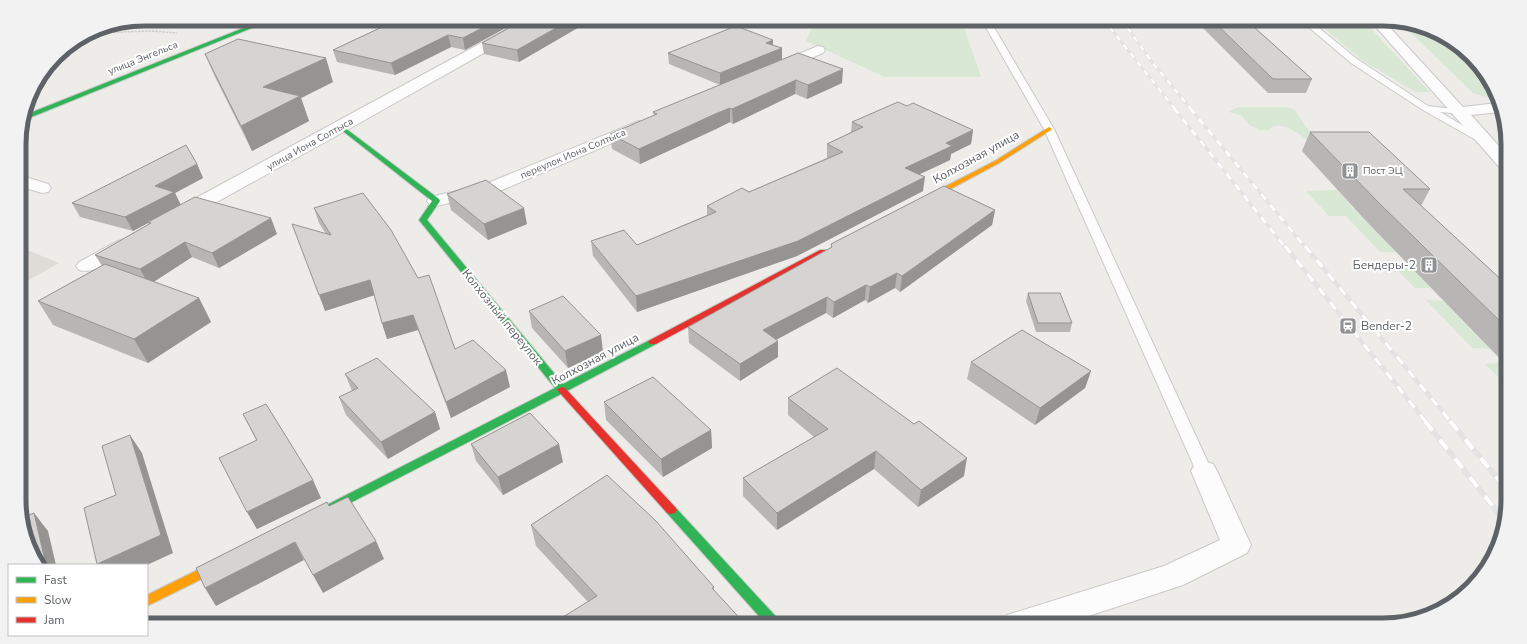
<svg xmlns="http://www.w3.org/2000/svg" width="1527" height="644" font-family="'Nunito Sans',sans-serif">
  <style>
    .education { fill: #dfdcd8 }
    .green { fill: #d8e8d5 }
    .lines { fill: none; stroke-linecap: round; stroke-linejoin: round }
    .lane-casing { stroke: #c9c9c9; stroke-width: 2 }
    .street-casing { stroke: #c9c9c9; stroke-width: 2 }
    .fast-casing { stroke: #c9c9c9; stroke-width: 2 }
    .slow-casing { stroke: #c9c9c9; stroke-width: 2 }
    .jam-casing { stroke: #c9c9c9; stroke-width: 2 }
    .path { stroke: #c9cecb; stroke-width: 1.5; stroke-dasharray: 2.5 1; stroke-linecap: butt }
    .lane { fill: #fcfcfc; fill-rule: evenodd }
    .street { fill: #fcfcfc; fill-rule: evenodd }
    .fast { fill: #30b455; fill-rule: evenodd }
    .slow { fill: #ff9f0a; fill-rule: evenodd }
    .jam { fill: #e5322d; fill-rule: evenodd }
    .rail-far3-casing { stroke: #e3e3e3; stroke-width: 3 }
    .rail-far2-casing { stroke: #e3e3e3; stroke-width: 3.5 }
    .rail-far1-casing { stroke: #e3e3e3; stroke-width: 4.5 }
    .rail-casing { stroke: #e3e3e3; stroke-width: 5.5 }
    .rail-far3 { stroke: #fff; stroke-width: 2; stroke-dasharray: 5.5; stroke-linecap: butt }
    .rail-far2 { stroke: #fff; stroke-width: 2.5; stroke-dasharray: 7; stroke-linecap: butt }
    .rail-far1 { stroke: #fff; stroke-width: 3; stroke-dasharray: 9; stroke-linecap: butt }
    .rail { stroke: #fff; stroke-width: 4; stroke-dasharray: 12; stroke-linecap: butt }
    .wall { fill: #b7b6b5 }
    .shaded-wall { fill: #959493 }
    .building { fill: #d5d4d2; stroke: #959493 }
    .labels { text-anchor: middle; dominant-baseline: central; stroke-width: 4; stroke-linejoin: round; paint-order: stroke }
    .far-street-label { font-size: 10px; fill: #5e6266; stroke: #fff }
    .far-poi-label { font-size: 10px; fill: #5e6266; stroke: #fff; text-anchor: start }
    .street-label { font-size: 12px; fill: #5e6266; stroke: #fff }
    .poi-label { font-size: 12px; fill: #5e6266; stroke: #fff; text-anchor: end }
    .rim { fill: none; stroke: #5e6266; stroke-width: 5 }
  </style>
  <rect width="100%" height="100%" fill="#edece8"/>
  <path class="education" d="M20,247l39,16 -39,22z"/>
  <path class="green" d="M814,19h147l20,58h-96l-79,-36 10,-21z
    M1313,19h49l68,73h-15l-53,-32z
    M1400,22l30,6 52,40 13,32 -22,-7z
    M1238,107h50l7,3 12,18 15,13 -9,3c-11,-7 -31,-27 -45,-14h-8l-11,-5 -8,-10 -12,-3z
    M1338,190l16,19 25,1 17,42h-16l-34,-36h-17l-23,-25z
    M1408,264l23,24h-16l-23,-23z
    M1426,300l17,1 47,48 -18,-1z
    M1504,363l4,4v20l-23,-23z"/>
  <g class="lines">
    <g class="lane-casing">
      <path id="lane" d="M981,19h8l65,110 158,342 -2,4 -6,2 -6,-2 -2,-4 -152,-342z
        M1299,19h9l49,40 71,47 34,4 2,2 -2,2 -22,-2 49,29 -2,2h-6l-58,-33 -72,-47z"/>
    </g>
    <g class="street-casing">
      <path id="street" d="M525,19h15l-1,3 -192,108 -159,88 -7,2 -7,-2 -2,-4 2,-4z
        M1369,19h13l81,88 34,-4 3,9 -29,3 36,40v15l-6,-1z
        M818,46l5,1 2,3 -2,3 -39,17 -5,1 -5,-1 -2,-3 2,-3z
        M639,121l6,2 2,3 -2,3 -150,64 -59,13 -6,-1 -3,-4 3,-4 53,-12z
        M19,175l29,9 3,4 -3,4 -6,1 -23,-7z
        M125,239l7,2 3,4 -3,4c-15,8 -36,26 -53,21l-3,-4 3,-4 39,-21z
        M1204,461l9,3 4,7 34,74 -4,8 -64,32 -122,40h-59l5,-10 157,-49 56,-26 -29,-69 4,-7z"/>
    </g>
    <g class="fast-casing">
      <path id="fast" d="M266,19h8l-250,101 1,-5z
        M341,125l98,74 1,2 -13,19 136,164 87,-44h6l2,2 -2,2 -91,48 -242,125 -4,-2 -2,-3 2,-3 236,-121 -136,-168 13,-19 -93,-73v-2z
        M671,506l4,1 105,114 1,4h-14l-100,-112 -2,-3 2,-3z"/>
    </g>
    <g class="slow-casing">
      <path id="slow" d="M1049,127l3,2 -1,1 -52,33 -75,40h-3l-4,-2 78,-40z
        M226,556l4,1 2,4 -2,4 -83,41v-11z"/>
    </g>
    <g class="jam-casing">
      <path id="jam" d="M820,250h6l1,2 -171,92h-6l-2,-2 2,-2z
        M562,387l3,1 110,119 2,3 -2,3 -4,1 -4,-1 -108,-121 -2,-2 2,-2z"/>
    </g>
    <path class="path" d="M89,33l62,-2 26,2"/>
    <use href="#lane" class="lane"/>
    <use href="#street" class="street"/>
    <use href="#fast" class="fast"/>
    <use href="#slow" class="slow"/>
    <use href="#jam" class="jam"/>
    <g class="rail-far3-casing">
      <path id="rail-far3" d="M1103,19l72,90
        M1121,19l31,43 39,47"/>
    </g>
    <g class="rail-far2-casing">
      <path id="rail-far2" d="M1174,108l111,139
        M1190,108l115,139"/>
    </g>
    <g class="rail-far1-casing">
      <path id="rail-far1" d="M1285,246l141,176
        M1305,246l146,176"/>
    </g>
    <g class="rail-casing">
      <path id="rail" d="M1425,421l79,99
        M1450,421l58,70"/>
    </g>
    <use href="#rail-far3" class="rail-far3"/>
    <use href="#rail-far2" class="rail-far2"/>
    <use href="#rail-far1" class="rail-far1"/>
    <use href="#rail" class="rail"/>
  </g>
  <path class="wall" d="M399,19h123l-57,31 -14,-3 -56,28 -58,-13 -4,-12z
    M525,19h68l-74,43 -35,-8 -2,-11z
    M1194,19h51l67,60 -6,14h-38z
    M773,40v5l9,14 60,24 -35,16 -12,-5 -62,30 -3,-2 -14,7 -76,35 -28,-15 -2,-15 44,-18 -1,-4 67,-27 -51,-21 -1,-11z
    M205,54l128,28 -32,16 8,23 -57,30 -37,-74z
    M852,122l121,8 -2,14 -20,10 -1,6 -30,14 3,17 -126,65 -160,56 -44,-56 -2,-15 46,4 70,-30v-9l42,-14 78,-34v-14l24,-12z
    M1310,132l120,57 -9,17 86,79 1,82 -140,-144 -66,-72z
    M197,164l6,14 -28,15 5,12 97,29 -58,34 -27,-11 -39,25 46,16 12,24 -63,41 -95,-38 -15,-24 64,-35 -7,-11 54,-31 -1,-1 -15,8 -53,-14 -8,-14z
    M447,194l80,30 -39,16 -37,-30z
    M314,208l141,141 55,38 -59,31 -33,-88 -31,9 -13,-44 -49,16 1,-77 -7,-11z
    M995,210l-3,15 -92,67 -5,-4 -27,15 -3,-3 -32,18 -7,-5 -50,26 2,18 -38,24 -51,-38 -1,-16 143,-79v-4z
    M1028,293l44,30 -2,9h-34l-10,-31z
    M529,311l74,41 -35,16 -36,-40z
    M971,362l120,9 -6,17 -50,37 -68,-46z
    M345,374l90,38 5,17 -52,30 -42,-44 -7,-18 13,-6z
    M788,398l176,78 -46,31 -44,-38 -97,61 -34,-34v-18l71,-41 -26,-22z
    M604,402l107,28 1,18 -49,29 -57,-57z
    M243,414l78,84 -64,31 -10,-17 9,-72z
    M471,444l92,18 -60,33 -27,-34z
    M531,525l183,62v3l-126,12 -52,-56z"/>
  <path class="shaded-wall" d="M499,19h23l-57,31 -2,-12z
    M572,19h21l-74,43 -2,-12z
    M448,35l3,12 -56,28 -4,-12z
    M773,40v11l-7,-8z
    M782,48v12l-62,25v-12z
    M326,58l7,24 -32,16 8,23 -57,30 -11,-25 22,-39z
    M843,69l-1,14 -35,16 1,-14z
    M796,80l-1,14 -62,30 -1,-15z
    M730,108v14l-14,7 -76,35 -1,-15 76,-35z
    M973,130l-2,14 -20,10 -1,6 -47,22 2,-14 41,-25z
    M197,164l6,14 -28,15 6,12 -33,17v1l-15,8 -8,-14 30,-31z
    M925,177l-2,14 -126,65 -160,56 -1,-16z
    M524,208l3,16 -39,16 -4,-16z
    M995,210l-3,15 -92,67 2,-16z
    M271,218l6,16 -58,34 -7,-15z
    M185,242l7,15 -43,28 -9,-16z
    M897,273l-2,15 -27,15 2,-16z
    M370,280l5,15 -50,16 -6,-16z
    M866,285l-1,15 -32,18 1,-16z
    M827,297l-1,16 -63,34v-17z
    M199,298l12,24 -63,41 -14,-24z
    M413,315l5,15 -31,9 -5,-16z
    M601,335l2,17 -35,16 -3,-17z
    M778,341v16l-38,24v-17z
    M506,370l4,17 -59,31 -5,-16z
    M1091,371l-6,17 -50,37 5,-17z
    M435,412l5,17 -52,30 -7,-17z
    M711,430l1,18 -49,29 -2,-18z
    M130,435l12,18 31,100 -26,12h-49l-1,-1 64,-29z
    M559,444l4,18 -60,33 -5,-18z
    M876,451l-2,18 -97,61v-17z
    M967,458l-3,18 -46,31 3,-17z
    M313,480l8,18 -64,31 -10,-17z
    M34,513l14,18 8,34h-10z
    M376,541l8,18 -61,34 -10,-18z
    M295,542l9,18 -88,46 -11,-18z"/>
  <path class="building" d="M399,19h100l-36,19 -15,-3 -57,28 -58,-13z
    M525,19h47l-55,31 -35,-7z
    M1211,19h34l67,60h-39z
    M736,26l37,14 -7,3 16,5 -62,25 -52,-20z
    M238,39l88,19 -63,29 37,9 -59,30 -36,-72z
    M798,53l45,16 -35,16 -12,-5 -64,29 -2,-1 -15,6 -76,35 -29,-15 47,-20 -4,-2z
    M898,102l9,4 6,-3 60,27 -27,13 6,3 -47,22 20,9 -127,64 -162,55 -45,-55 33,-11 13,15 79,-33 -9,-6 35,-18 7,4 94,-40 -16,-8 36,-17 -11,-5z
    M1310,132h59l61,57h-27l104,96 1,44 -130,-127z
    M186,145l11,19 -42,22 19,6 -49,25 -53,-14z
    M486,180l38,28 -40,16 -37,-30z
    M944,186l51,24 -93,66 -5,-3 -27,14 -4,-2 -32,17 -7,-5 -64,33 15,11 -38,23 -52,-37 144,-80 -1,-3z
    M363,193l28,37 27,48 11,-3 26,74 18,-9 33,30 -60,32 -33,-87 -31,8 -12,-43 -51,15 -27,-71 39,11 -17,-27z
    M195,197l76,21 -59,35 -27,-11 -45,27 -45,-14 56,-32 -3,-1z
    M105,264l94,34 -65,41 -96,-38z
    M1028,293h32l12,30h-34z
    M563,296l38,39 -36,16 -36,-40z
    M1022,330l69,41 -51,37 -69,-46z
    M377,358l58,54 -54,30 -42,-45 19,-9 -13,-14z
    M837,368l77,56 5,-3 48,37 -46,32 -45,-39 -99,62 -34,-35 85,-49 -40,-31z
    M653,377l58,53 -50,29 -57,-57z
    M266,404l47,76 -66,32 -28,-54 38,-18 -14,-26z
    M530,413l29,31 -61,33 -27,-33z
    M130,435l31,100 -64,29 -13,-56 32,-13 -14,-49z
    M607,475l49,46 58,66 -2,1 34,37h-196l47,-29 -66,-71z
    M348,497l28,44 -63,34 -18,-33 -90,46 -9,-20 131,-66 2,4z
    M34,513l12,52h-6l-19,-47z"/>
  <defs>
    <g id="building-square" transform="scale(0.9)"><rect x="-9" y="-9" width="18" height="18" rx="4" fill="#909294" stroke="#fff"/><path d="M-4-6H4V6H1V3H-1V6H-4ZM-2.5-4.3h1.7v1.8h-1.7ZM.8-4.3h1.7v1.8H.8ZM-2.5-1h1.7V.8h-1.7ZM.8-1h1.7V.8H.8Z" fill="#fff"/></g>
    <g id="station-square" transform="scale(0.9)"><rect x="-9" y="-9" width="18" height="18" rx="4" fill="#909294" stroke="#fff"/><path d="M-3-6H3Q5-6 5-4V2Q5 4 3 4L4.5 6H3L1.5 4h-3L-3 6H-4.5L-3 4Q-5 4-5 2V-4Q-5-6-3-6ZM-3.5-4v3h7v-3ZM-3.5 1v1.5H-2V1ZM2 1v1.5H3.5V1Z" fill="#fff"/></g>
  </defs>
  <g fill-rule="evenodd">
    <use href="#building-square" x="1350" y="171"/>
    <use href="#building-square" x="1429" y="265"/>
    <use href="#station-square" x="1348" y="326"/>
  </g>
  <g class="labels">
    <g class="far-street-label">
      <text transform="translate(143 58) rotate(-22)">улица Энгельса</text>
      <text transform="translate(310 144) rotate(-29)">улица Иона Солтыса</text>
      <text transform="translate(573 154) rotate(-23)">переулок Иона Солтыса</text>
    </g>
    <g class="far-poi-label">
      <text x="1363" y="171">Пост ЭЦ</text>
    </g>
    <g class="street-label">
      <text transform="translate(976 157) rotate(-29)">Колхозная улица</text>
      <text transform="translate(502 317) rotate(51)">Колхозный переулок</text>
      <text transform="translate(595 359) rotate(-28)">Колхозная улица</text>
    </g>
    <g class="poi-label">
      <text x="1416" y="265">Бендеры-2</text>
      <text x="1361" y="326" text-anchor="start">Bender-2</text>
    </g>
  </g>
  <path d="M0 0H1527V644H0ZM144 26H1383A118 118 0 0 1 1501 144V500A118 118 0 0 1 1383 618H144A118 118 0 0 1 26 500V144A118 118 0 0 1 144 26Z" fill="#f2f2f3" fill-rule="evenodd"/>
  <path class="rim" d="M144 26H1383A118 118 0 0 1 1501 144V500A118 118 0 0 1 1383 618H144A118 118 0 0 1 26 500V144A118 118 0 0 1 144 26Z"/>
  <rect x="8" y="564" width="140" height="72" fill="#ffffff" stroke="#bfc0c2"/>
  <rect x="16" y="577" width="20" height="6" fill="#30b455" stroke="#bfc0c2"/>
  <text x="44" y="584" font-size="12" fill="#5e6266">Fast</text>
  <rect x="16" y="597" width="20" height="6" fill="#ff9f0a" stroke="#bfc0c2"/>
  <text x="44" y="604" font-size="12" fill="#5e6266">Slow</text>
  <rect x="16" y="617" width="20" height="6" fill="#e5322d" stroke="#bfc0c2"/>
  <text x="44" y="624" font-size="12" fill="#5e6266">Jam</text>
</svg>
